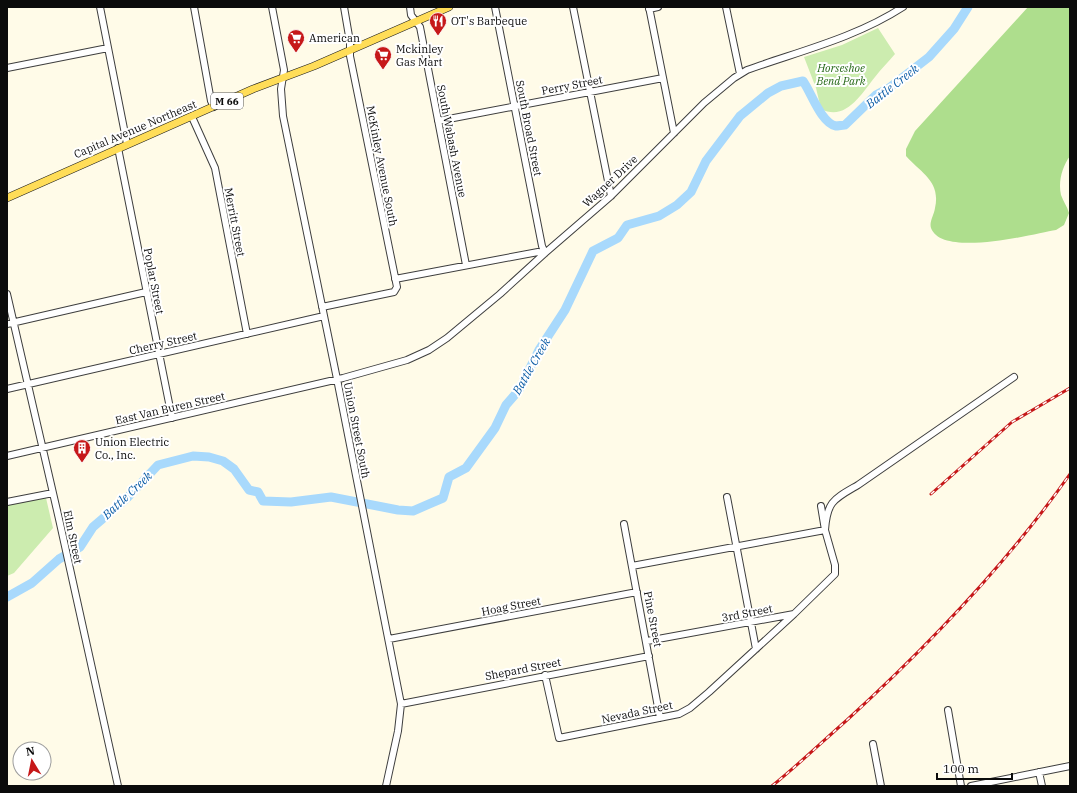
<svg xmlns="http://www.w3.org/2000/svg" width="1077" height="793" font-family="'IBM Plex Serif',serif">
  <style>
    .green { fill: #ccecaf }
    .forest { fill: #aede8d }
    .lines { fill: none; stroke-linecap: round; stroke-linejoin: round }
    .river { stroke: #a8d9fc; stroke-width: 9 }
    .minor-casing { stroke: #3e3e3e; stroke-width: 8 }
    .major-casing { stroke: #1c1c1c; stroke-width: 8 }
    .minor { stroke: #fff; stroke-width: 6 }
    .major { stroke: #ffdd58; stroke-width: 7 }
    .rail-casing { stroke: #c61819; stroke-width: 3 }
    .rail { stroke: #fff; stroke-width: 1.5; stroke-dasharray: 4.5; stroke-linecap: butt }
    .labels { text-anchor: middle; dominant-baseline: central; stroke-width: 4; stroke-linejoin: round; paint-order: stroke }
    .shield { fill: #fff; stroke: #545454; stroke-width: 1 }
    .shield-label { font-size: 10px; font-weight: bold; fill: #0b0b0b }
    .poi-label { font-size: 11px; fill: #0b0b0b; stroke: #fff; text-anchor: start }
    .park-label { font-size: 11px; font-style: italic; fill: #246716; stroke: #fff }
    .street-label { font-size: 11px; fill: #0b0b0b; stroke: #fff }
    .water-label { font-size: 12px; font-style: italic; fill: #0b5ca6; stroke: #fff }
  </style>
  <rect width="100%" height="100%" fill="#fffbe8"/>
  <path class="green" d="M878,28l17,26c-6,7 -14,15 -20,23 -13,16 -29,45 -54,32l-5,-21 -12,-31 38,-12z
    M46,498l7,30 -39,45 -7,3v-71z"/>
  <path class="forest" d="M1028,7h42v149c-8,11 -12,26 -9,39 2,6 6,11 8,18l-5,12 -8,5c-23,4 -114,28 -125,-2 -2,-6 3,-13 4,-20 6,-27 -14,-35 -29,-52v-7l9,-18z"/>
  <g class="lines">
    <path class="river" d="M7,597l25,-14 27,-24 21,-12 13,-20 35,-30 30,-32 35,-9 16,1 14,4 11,8 15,21 9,2 5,9 28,1 40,-5 67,13 15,1 30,-13 6,-21 17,-9 29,-40 11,-23 13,-15 20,-40 26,-40 28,-59 25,-13 9,-13 32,-9 18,-11 14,-13 15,-31 34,-45 28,-23 13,-7 22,-5c8,11 18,42 33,45 2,0 7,-1 9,-1l31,-30 13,-7 40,-31 25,-28 14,-22"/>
    <g class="minor-casing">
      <path id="minor" d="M100,7l27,137
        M194,7l17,94 3,6
        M272,7l12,63 -3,19 2,27 54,263 64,325 -3,27 -12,55
        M410,7l1,8 9,12 46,238
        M495,7l47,239 3,7
        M573,7l38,189
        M649,7l25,126
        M726,7l14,67
        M649,9l9,-2
        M7,68l101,-20
        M192,117l23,51 32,166
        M438,121l225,-43
        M118,148l54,270
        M395,279l143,-27 7,1
        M7,294l52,225 59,267
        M322,307l72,-15 3,-5 -47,-231v-14l-6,-35
        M7,324l139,-32
        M7,389l317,-73
        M7,456l336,-78 64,-18 22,-10 18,-12 53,-44 45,-41 66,-57 93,-93 30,-25 13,-8c53,-19 108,-32 156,-63
        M727,497l29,152
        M7,502l46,-9
        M624,524l36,194
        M632,566l193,-36c2,-29 9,-31 33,-45l156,-108
        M389,639l248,-47
        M647,641l147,-27 41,-40v-9l-10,-35 -4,-24
        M545,675l14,63 120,-24 11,-6 19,-16 85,-78
        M401,704l248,-48
        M948,710l13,76
        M873,744l8,42
        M1039,772l3,14
        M971,786l99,-20"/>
    </g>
    <g class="major-casing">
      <path id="major" d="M7,198l246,-109 61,-23 135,-59"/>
    </g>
    <use href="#minor" class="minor"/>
    <use href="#major" class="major"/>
    <g class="rail-casing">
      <path id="rail" d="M931,494l81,-72 58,-34
        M772,786c26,-21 50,-44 75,-66 82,-75 159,-155 223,-246"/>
    </g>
    <use href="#rail" class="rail"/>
  </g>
  <defs>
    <g id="restaurant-pin" transform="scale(0.9)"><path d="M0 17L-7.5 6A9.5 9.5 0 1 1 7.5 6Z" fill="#c61819" stroke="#fff"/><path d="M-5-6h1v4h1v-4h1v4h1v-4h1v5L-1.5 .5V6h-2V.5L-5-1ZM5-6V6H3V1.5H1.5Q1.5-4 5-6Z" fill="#fff"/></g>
    <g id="supermarket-pin" transform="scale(0.9)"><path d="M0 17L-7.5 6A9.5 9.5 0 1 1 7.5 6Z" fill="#c61819" stroke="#fff"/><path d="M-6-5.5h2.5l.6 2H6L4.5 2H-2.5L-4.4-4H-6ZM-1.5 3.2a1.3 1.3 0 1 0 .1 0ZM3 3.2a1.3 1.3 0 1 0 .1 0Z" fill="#fff"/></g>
    <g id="building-pin" transform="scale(0.9)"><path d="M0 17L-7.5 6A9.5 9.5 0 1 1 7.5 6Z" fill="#c61819" stroke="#fff"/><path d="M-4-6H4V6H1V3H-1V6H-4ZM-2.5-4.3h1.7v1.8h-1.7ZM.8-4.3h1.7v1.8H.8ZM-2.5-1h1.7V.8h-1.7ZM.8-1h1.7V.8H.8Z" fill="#fff"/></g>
  </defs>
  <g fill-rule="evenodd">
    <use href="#restaurant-pin" x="438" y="21"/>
    <use href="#supermarket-pin" x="296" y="38"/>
    <use href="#supermarket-pin" x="383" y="55"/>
    <use href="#building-pin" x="82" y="448"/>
  </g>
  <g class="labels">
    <rect class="shield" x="211" y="93" width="32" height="16" rx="3"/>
    <g class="shield-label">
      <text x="227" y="101">M 66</text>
    </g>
    <g class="poi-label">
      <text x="451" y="21">OT's Barbeque</text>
      <text x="309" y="38">American</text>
      <text x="396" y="49">Mckinley<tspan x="396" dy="13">Gas Mart</tspan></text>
      <text x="95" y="442">Union Electric<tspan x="95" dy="13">Co., Inc.</tspan></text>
    </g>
    <g class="park-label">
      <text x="841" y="68">Horseshoe<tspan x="841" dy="13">Bend Park</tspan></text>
    </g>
    <g class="street-label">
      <text transform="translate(572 85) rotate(-11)">Perry Street</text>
      <text transform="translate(529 128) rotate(79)">South Broad Street</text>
      <text transform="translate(135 129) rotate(-23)">Capital Avenue Northeast</text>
      <text transform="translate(452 141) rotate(79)">South Wabash Avenue</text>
      <text transform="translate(382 166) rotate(79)">McKinley Avenue South</text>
      <text transform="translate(610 181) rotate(-43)">Wagner Drive</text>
      <text transform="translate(235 222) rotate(79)">Merritt Street</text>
      <text transform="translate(154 281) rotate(79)">Poplar Street</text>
      <text transform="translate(163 343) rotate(-13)">Cherry Street</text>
      <text transform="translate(170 408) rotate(-13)">East Van Buren Street</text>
      <text transform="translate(357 430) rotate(79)">Union Street South</text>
      <text transform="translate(73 537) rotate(78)">Elm Street</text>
      <text transform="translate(511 606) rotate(-11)">Hoag Street</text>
      <text transform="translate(747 613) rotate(-11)">3rd Street</text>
      <text transform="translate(653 619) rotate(79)">Pine Street</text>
      <text transform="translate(523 669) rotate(-11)">Shepard Street</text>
      <text transform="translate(637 712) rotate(-12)">Nevada Street</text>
    </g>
    <g class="water-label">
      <text transform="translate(892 86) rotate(-38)">Battle Creek</text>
      <text transform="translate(531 366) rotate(-60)">Battle Creek</text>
      <text transform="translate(127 495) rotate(-43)">Battle Creek</text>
    </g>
  </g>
  <rect width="1077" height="793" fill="none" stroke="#0b0b0b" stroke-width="16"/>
  <g transform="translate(32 761) rotate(350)"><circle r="19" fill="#ffffff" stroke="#9d9d9d"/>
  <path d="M0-3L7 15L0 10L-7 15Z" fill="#c61819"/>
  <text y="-6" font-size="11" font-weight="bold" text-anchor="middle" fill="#0b0b0b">N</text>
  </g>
  <path d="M937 773v6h75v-6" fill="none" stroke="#0b0b0b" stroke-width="2"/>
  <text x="943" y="773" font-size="12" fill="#0b0b0b" stroke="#ffffff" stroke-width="3" paint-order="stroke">100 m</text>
</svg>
